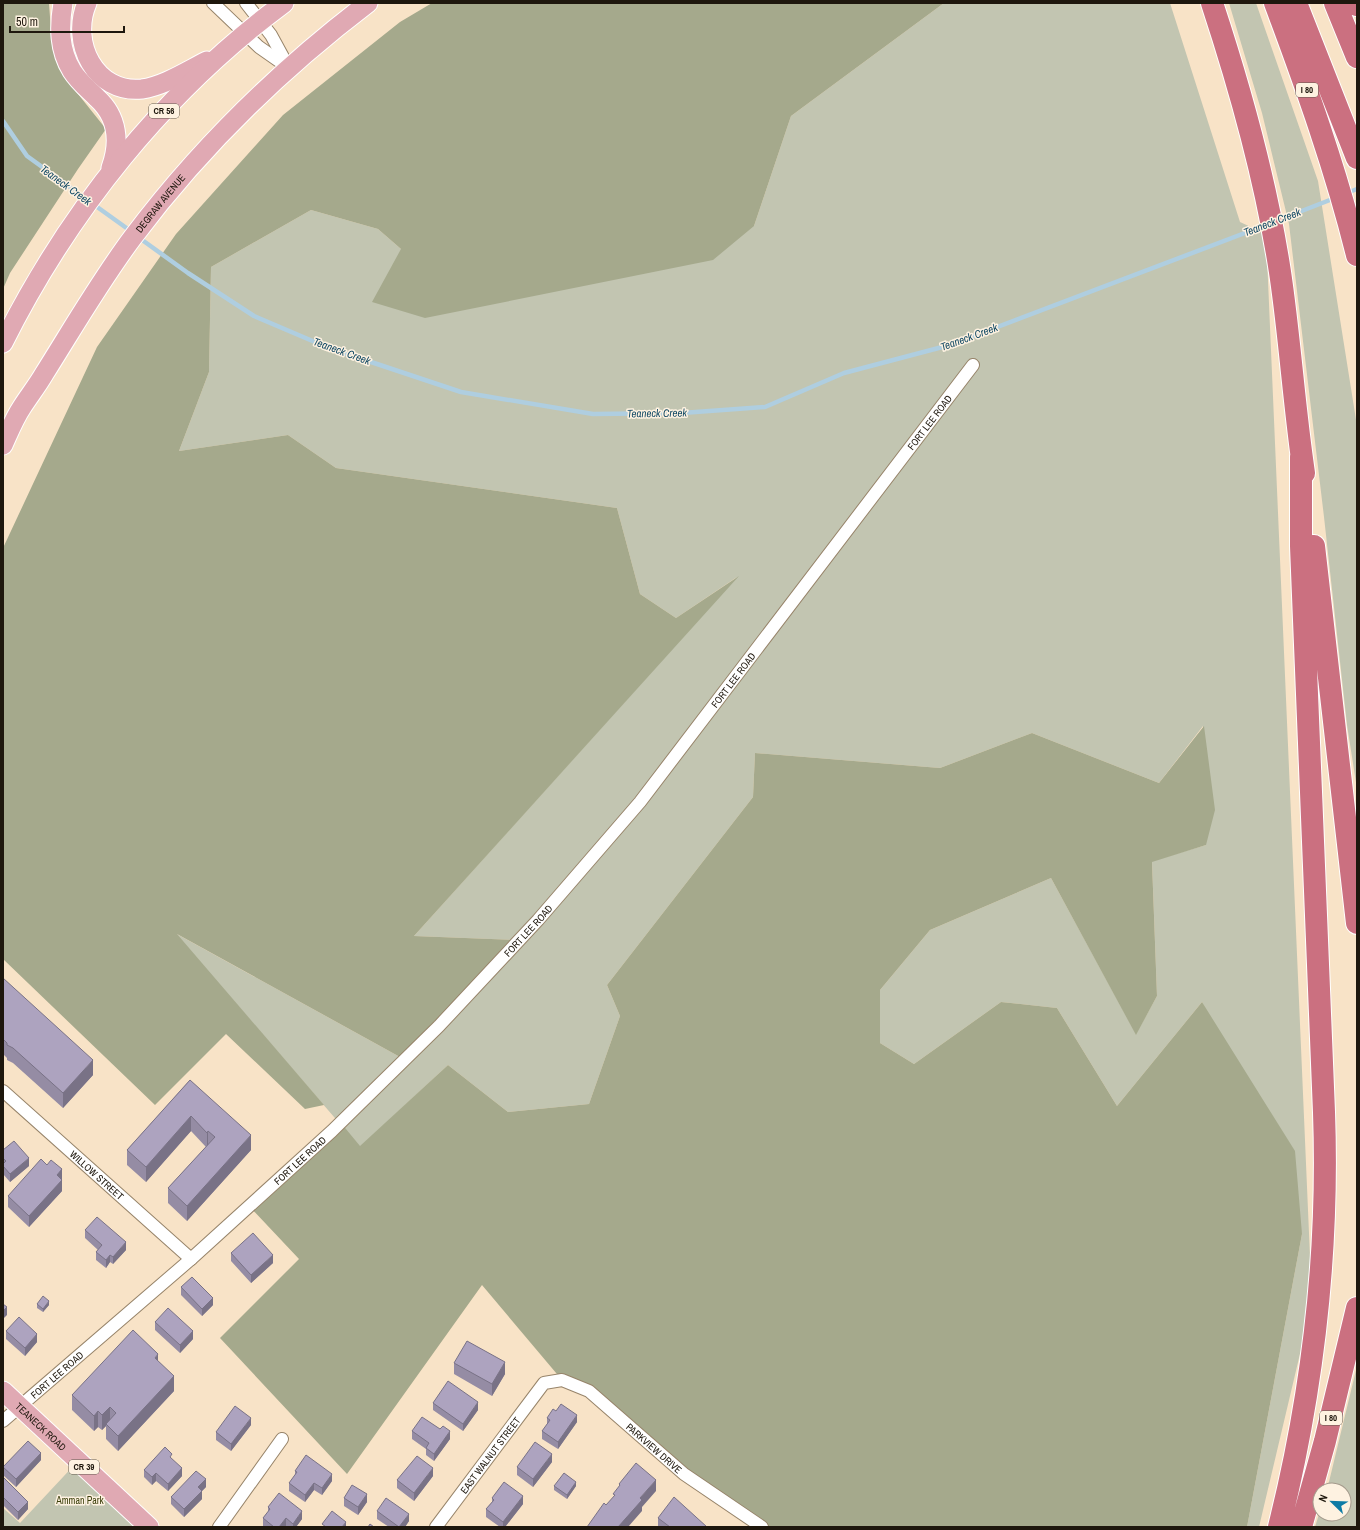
<svg xmlns="http://www.w3.org/2000/svg" width="1360" height="1530" font-family="'Archivo Narrow',sans-serif">
  <style>
    .green { fill: #c2c5b1 }
    .forest { fill: #a5a98c }
    .lines { fill: none; stroke-linecap: round; stroke-linejoin: round }
    .stream { stroke: #afcee0; stroke-width: 4.5 }
    .street-casing { stroke: #97846a; stroke-width: 14 }
    .primary-casing { stroke: #fff; stroke-width: 21 }
    .highway-casing { stroke: #fff; stroke-width: 24 }
    .street { stroke: #fff; stroke-width: 12 }
    .primary { stroke: #e0a9b3; stroke-width: 19 }
    .highway { stroke: #cb7080; stroke-width: 22 }
    .wall { fill: #958ca4 }
    .shaded-wall { fill: #797286 }
    .building { fill: #ada3bf; stroke: #797286 }
    .labels { text-anchor: middle; dominant-baseline: central; stroke-width: 3; stroke-linejoin: round; paint-order: stroke }
    .shield { fill: #fef2e1; stroke: #61594d; stroke-width: 1 }
    .shield-label { font-size: 9px; font-weight: bold; fill: #1e170d }
    .street-label { font-size: 10px; fill: #1e170d; stroke: #fef2e1 }
    .park-label { font-size: 10px; fill: #3b3f0b; stroke: #fef2e1 }
    .water-label { font-size: 11px; font-style: italic; fill: #144b66; stroke: #fef2e1 }
  </style>
  <rect width="100%" height="100%" fill="#f8e3c7"/>
  <path class="green" d="M944,3h226l70,219 26,12 46,1069 -53,224h-12l55,-293 -100,-232 -85,104 -60,-98 -56,-6 -87,62 -34,-21v-53l50,-60 121,-52 85,156 21,-38 -5,-135 54,-16 -3,-119 -44,57 -127,-50 -92,35 -185,-15 -2,44 -146,188 13,31 -31,88 -81,8 -60,-47 -88,82 -185,-214 225,124 114,-117 -100,-4 323,-359 -61,41 -36,-24 -23,-86 -281,-40 -48,-33 -109,16 30,-79 2,-105 100,-57 67,19 23,20 353,-23 37,-110z
    M1229,3h27l62,178 39,245v363l-10,-64 -23,-208 -35,-293 -27,-111z
    M1357,1366v161h-42l5,-16v3h24v-24h-17z
    M78,1461l71,66h-146v-19l17,15z"/>
  <path class="forest" d="M3,3h46l3,42 22,44 32,40 -28,40 -68,104 -7,16z
    M432,3h512l-153,113 -37,110 -41,34 -288,58 -53,-16 29,-53 -23,-20 -67,-19 -100,57 -2,105 -30,79 109,-16 48,33 281,40 23,86 36,24 63,-42 -325,360 100,4 -114,117 -223,-123 147,171 -19,4 -79,-75 -71,71 -152,-146v-411l94,-201 79,-113 107,-119 117,-93z
    M1204,726l11,84 -9,35 -54,17 5,134 -21,39 -85,-157 -121,52 -50,60v53l34,21 87,-62 56,6 60,98 85,-104 93,149 7,83 -55,293h-485l-26,-16 -147,-120 -27,-11 -80,-95 -135,189 -127,-136 79,-79 -50,-53 92,-83 19,23 88,-81 60,47 81,-8 31,-88 -13,-31 146,-188 2,-44 185,15 92,-35 127,50z"/>
  <g class="lines">
    <path class="stream" d="M3,121l24,35 58,42
      M1347,193l10,-4
      M93,204l39,28
      M1276,221l59,-23
      M138,237l50,36 66,43 75,32 132,44 132,22 89,-1 83,-6 79,-34 106,-28 316,-120"/>
    <g class="street-casing">
      <g id="street">
        <path d="M213,3l46,44 30,21"/>
        <path d="M246,3l25,32 18,33"/>
        <path id="s1" d="M3,1091l188,168"/>
        <path id="s2" d="M3,1421l188,-162 141,-128 107,-105 99,-106 102,-118 333,-437"/>
        <path d="M219,1527l63,-88"/>
        <path id="s3" d="M436,1527l108,-144 18,-3 27,11 95,83 78,53"/>
      </g>
    </g>
    <g class="primary-casing">
      <g id="primary">
        <path d="M63,3c-4,24 -4,47 9,68 7,11 16,18 25,27 21,19 23,45 14,70"/>
        <path d="M87,3c-17,39 8,91 55,86 22,-3 45,-18 65,-28"/>
        <path d="M3,343c66,-132 161,-251 281,-340"/>
        <path id="s4" d="M3,445c6,-13 11,-26 19,-38 7,-11 15,-21 22,-33 29,-46 56,-93 89,-137 67,-89 147,-167 235,-234"/>
        <path id="s5" d="M3,1391l146,136"/>
      </g>
    </g>
    <g class="highway-casing">
      <path id="highway" d="M1212,3c29,88 54,177 68,269 10,67 14,134 24,201
        M1275,3c31,83 61,167 82,252
        M1296,3l61,155
        M1335,3l22,54
        M1356,3l1,2
        M1314,546l43,377
        M1279,1527c34,-136 50,-275 45,-415l-23,-566v-89
        M1301,1527l24,-86 32,-133"/>
    </g>
    <use href="#street" class="street"/>
    <use href="#primary" class="primary"/>
    <use href="#highway" class="highway"/>
  </g>
  <path class="wall" d="M3,978l90,97 -30,33 -50,-45 -6,-3v-2l-4,-4z
    M190,1080l61,70 -64,71 -19,-18v-15l38,-41 -15,-16 -45,51 -19,-17v-15z
    M3,1150l26,16 -19,16 -7,-8z
    M47,1165l15,4v22l-33,36 -21,-20v-11z
    M85,1230l41,20 -13,14 -3,-2 -4,6 -10,-8v-8l2,-2 -13,-12z
    M231,1253l42,10 -22,20 -20,-22z
    M181,1287l32,18 -11,11 -21,-21z
    M37,1304l12,1 -6,7 -6,-4z
    M155,1322l38,17 -13,14 -25,-23z
    M6,1331l31,11 -12,14 -19,-17z
    M158,1361l16,30 -56,60 -12,-12v-13l-4,4 -4,-3 -4,4 -22,-21v-15z
    M454,1363l51,11 -13,22 -38,-22z
    M433,1403l45,7 -15,21 -30,-21z
    M556,1411l21,11 -19,27 -16,-10v-8l5,-6v-7z
    M251,1425l-20,26 -15,-11v-8z
    M440,1429l10,10 -16,22 -8,-6v-6l-14,-10v-8z
    M172,1459l10,17 -14,15 -12,-10 -4,4 -8,-8v-7z
    M41,1460l-25,27 -13,-12v-8z
    M552,1462l-19,25 -16,-12v-8z
    M295,1471l37,10 -10,14 -8,-5 -9,12 -16,-11v-8l6,-7z
    M433,1476l-19,25 -17,-13v-8z
    M3,1477l25,32 -10,11 -15,-15z
    M554,1486h22l-9,13 -13,-9z
    M206,1487l-4,4v8l-18,18 -13,-13v-7z
    M344,1498l23,4 -9,13 -14,-9z
    M492,1498l31,6 -18,23h-5l-14,-10v-8l6,-7z
    M268,1507l34,12 -6,8h-8l-2,-1 -1,1h-21l-1,-1v-8l5,-6z
    M377,1511l32,10 -4,6h-16l-12,-8z
    M658,1518l49,9h-49z"/>
  <path class="shaded-wall" d="M93,1060v15l-30,33v-15z
    M191,1116v15l-45,51v-15z
    M208,1131v15l-1,2v-15z
    M251,1135v15l-64,71v-15z
    M29,1158v8l-19,16v-8z
    M62,1169v22l-33,36v-11l28,-41z
    M126,1242v8l-13,14v-7z
    M110,1255v7l-4,6v-8z
    M273,1255v8l-22,20v-8z
    M213,1298v7l-11,11v-7z
    M49,1301v4l-6,7v-3z
    M7,1307v8l-4,4v-8z
    M193,1331v8l-13,14v-8z
    M37,1334v8l-12,14v-8z
    M158,1354v15l-3,-11z
    M505,1362v12l-13,22v-12z
    M174,1376v15l-56,60v-15z
    M478,1402v8l-15,21v-7z
    M110,1407v15l-4,2v2l-4,4v-15z
    M98,1411v16l-4,4v-15z
    M577,1415v7l-19,27v-7z
    M251,1418v7l-20,26v-7z
    M450,1431v8l-16,22v-7z
    M41,1453v7l-25,27v-8z
    M552,1454v8l-19,25v-8z
    M182,1468v8l-14,15v-7z
    M433,1468v8l-19,25v-8z
    M156,1473v8l-4,4v-8z
    M332,1474v7l-10,14v-7z
    M206,1479v8l-8,8v-8z
    M656,1480v11l-14,16v4l-14,16h-10l22,-29z
    M576,1482v4l-9,13v-4z
    M314,1483v7l-9,12v-7z
    M202,1491v8l-18,18v-8z
    M367,1494v8l-9,13v-8z
    M523,1496v8l-18,23h-2v-5z
    M28,1502v7l-10,11v-8z
    M302,1511v8l-6,8h-3v-3z
    M409,1514v7l-4,6h-6z
    M286,1518v8l-1,1h-6z
    M346,1522v5h-4z"/>
  <path class="building" d="M3,978l90,82 -30,33 -50,-45 -6,-3v-2l-4,-4z
    M190,1080l61,55 -64,71 -19,-18 47,-51 -7,-6 -1,2 -16,-17 -45,51 -19,-17z
    M14,1141l15,17 -19,16 -7,-8v-2l3,-3 -3,-3v-8z
    M41,1159l6,6 4,-5 11,9 -5,6 5,5 -33,36 -21,-20z
    M97,1217l29,25 -13,15 -3,-2 -4,5 -10,-8 6,-7 -17,-15z
    M253,1233l20,22 -22,20 -20,-22z
    M192,1277l21,21 -11,11 -21,-22z
    M43,1296l6,5 -6,8 -6,-5z
    M3,1304l4,3 -4,4z
    M168,1308l25,23 -13,14 -25,-23z
    M19,1317l18,17 -12,14 -19,-17z
    M133,1330l25,24 -3,4 19,18 -56,60 -12,-12 10,-11 -6,-6 -8,8 -4,-4 -4,5 -22,-21z
    M467,1341l38,21 -13,22 -38,-21z
    M448,1381l30,21 -15,22 -30,-21z
    M561,1404l16,11 -19,27 -16,-11 8,-11 -3,-2 6,-9 3,2z
    M235,1406l16,12 -20,26 -15,-12z
    M422,1417l18,12 3,-3 7,5 -16,23 -8,-6 3,-5 -17,-12z
    M28,1441l13,12 -25,26 -13,-12z
    M535,1442l17,12 -19,25 -16,-12z
    M165,1447l7,7 -2,3 12,11 -14,16 -12,-11 -4,4 -8,-7z
    M306,1455l26,19 -10,14 -8,-5 -9,12 -16,-12 8,-11 -2,-1z
    M417,1456l16,12 -19,25 -17,-13z
    M636,1463l20,17 -16,18 2,2 -24,27h-31l17,-24 2,2 9,-10 -2,-1 7,-9 -1,-1z
    M196,1471l10,8 -8,8 4,4 -18,18 -13,-12z
    M564,1473l12,9 -9,13 -13,-9z
    M3,1477l25,25 -10,10 -15,-15z
    M504,1482l19,14 -20,26 -17,-13 8,-9 -2,-2z
    M352,1485l15,9 -9,13 -14,-9z
    M279,1493l23,18 -9,13 -7,-6 -7,9h-5l-11,-9 7,-9 -2,-2z
    M674,1497l33,30h-37l-12,-9z
    M386,1498l23,16 -10,13 -22,-16z
    M332,1511l14,11 -4,5h-16l-4,-3z
    M370,1524l4,3h-6z"/>
  <g class="labels">
    <g class="shield">
      <rect x="1296" y="83" width="22" height="14" rx="3"/>
      <rect x="149" y="104" width="30" height="14" rx="3"/>
      <rect x="1320" y="1411" width="22" height="14" rx="3"/>
      <rect x="69" y="1460" width="30" height="14" rx="3"/>
    </g>
    <g class="shield-label">
      <text x="1307" y="90">I 80</text>
      <text x="164" y="111">CR 56</text>
      <text x="1331" y="1418">I 80</text>
      <text x="84" y="1467">CR 39</text>
    </g>
    <g class="street-label">
      <text stroke="none"><textPath href="#s4" startOffset="289">DEGRAW AVENUE</textPath></text>
      <text stroke="none"><textPath href="#s2" startOffset="1367">FORT LEE ROAD</textPath></text>
      <text stroke="none"><textPath href="#s2" startOffset="1043">FORT LEE ROAD</textPath></text>
      <text stroke="none"><textPath href="#s2" startOffset="719">FORT LEE ROAD</textPath></text>
      <text stroke="none"><textPath href="#s2" startOffset="395">FORT LEE ROAD</textPath></text>
      <text stroke="none"><textPath href="#s1" startOffset="126">WILLOW STREET</textPath></text>
      <text stroke="none"><textPath href="#s2" startOffset="71">FORT LEE ROAD</textPath></text>
      <text stroke="none"><textPath href="#s5" startOffset="52">TEANECK ROAD</textPath></text>
      <text stroke="none"><textPath href="#s3" startOffset="314">PARKVIEW DRIVE</textPath></text>
      <text stroke="none"><textPath href="#s3" startOffset="90">EAST WALNUT STREET</textPath></text>
    </g>
    <g class="park-label">
      <text x="80" y="1500">Amman Park</text>
    </g>
    <g class="water-label">
      <text transform="translate(66 185) rotate(36)">Teaneck Creek</text>
      <text transform="translate(1272 222) rotate(-21)">Teaneck Creek</text>
      <text transform="translate(969 337) rotate(-20)">Teaneck Creek</text>
      <text transform="translate(342 351) rotate(20)">Teaneck Creek</text>
      <text transform="translate(657 413) rotate(-1)">Teaneck Creek</text>
    </g>
  </g>
  <rect width="1360" height="1530" fill="none" stroke="#1e170d" stroke-width="8"/>
  <g transform="translate(1332 1502) rotate(293)"><circle r="19" fill="#fef2e1" stroke="#a49a8c"/>
  <path d="M0-3L7 15L0 10L-7 15Z" fill="#0e7ba5"/>
  <text y="-6" font-size="11" font-weight="bold" text-anchor="middle" fill="#1e170d">N</text>
  </g>
  <path d="M10 26v6h114v-6" fill="none" stroke="#1e170d" stroke-width="2"/>
  <text x="16" y="26" font-size="12" fill="#1e170d" stroke="#fef2e1" stroke-width="3" paint-order="stroke">50 m</text>
</svg>
